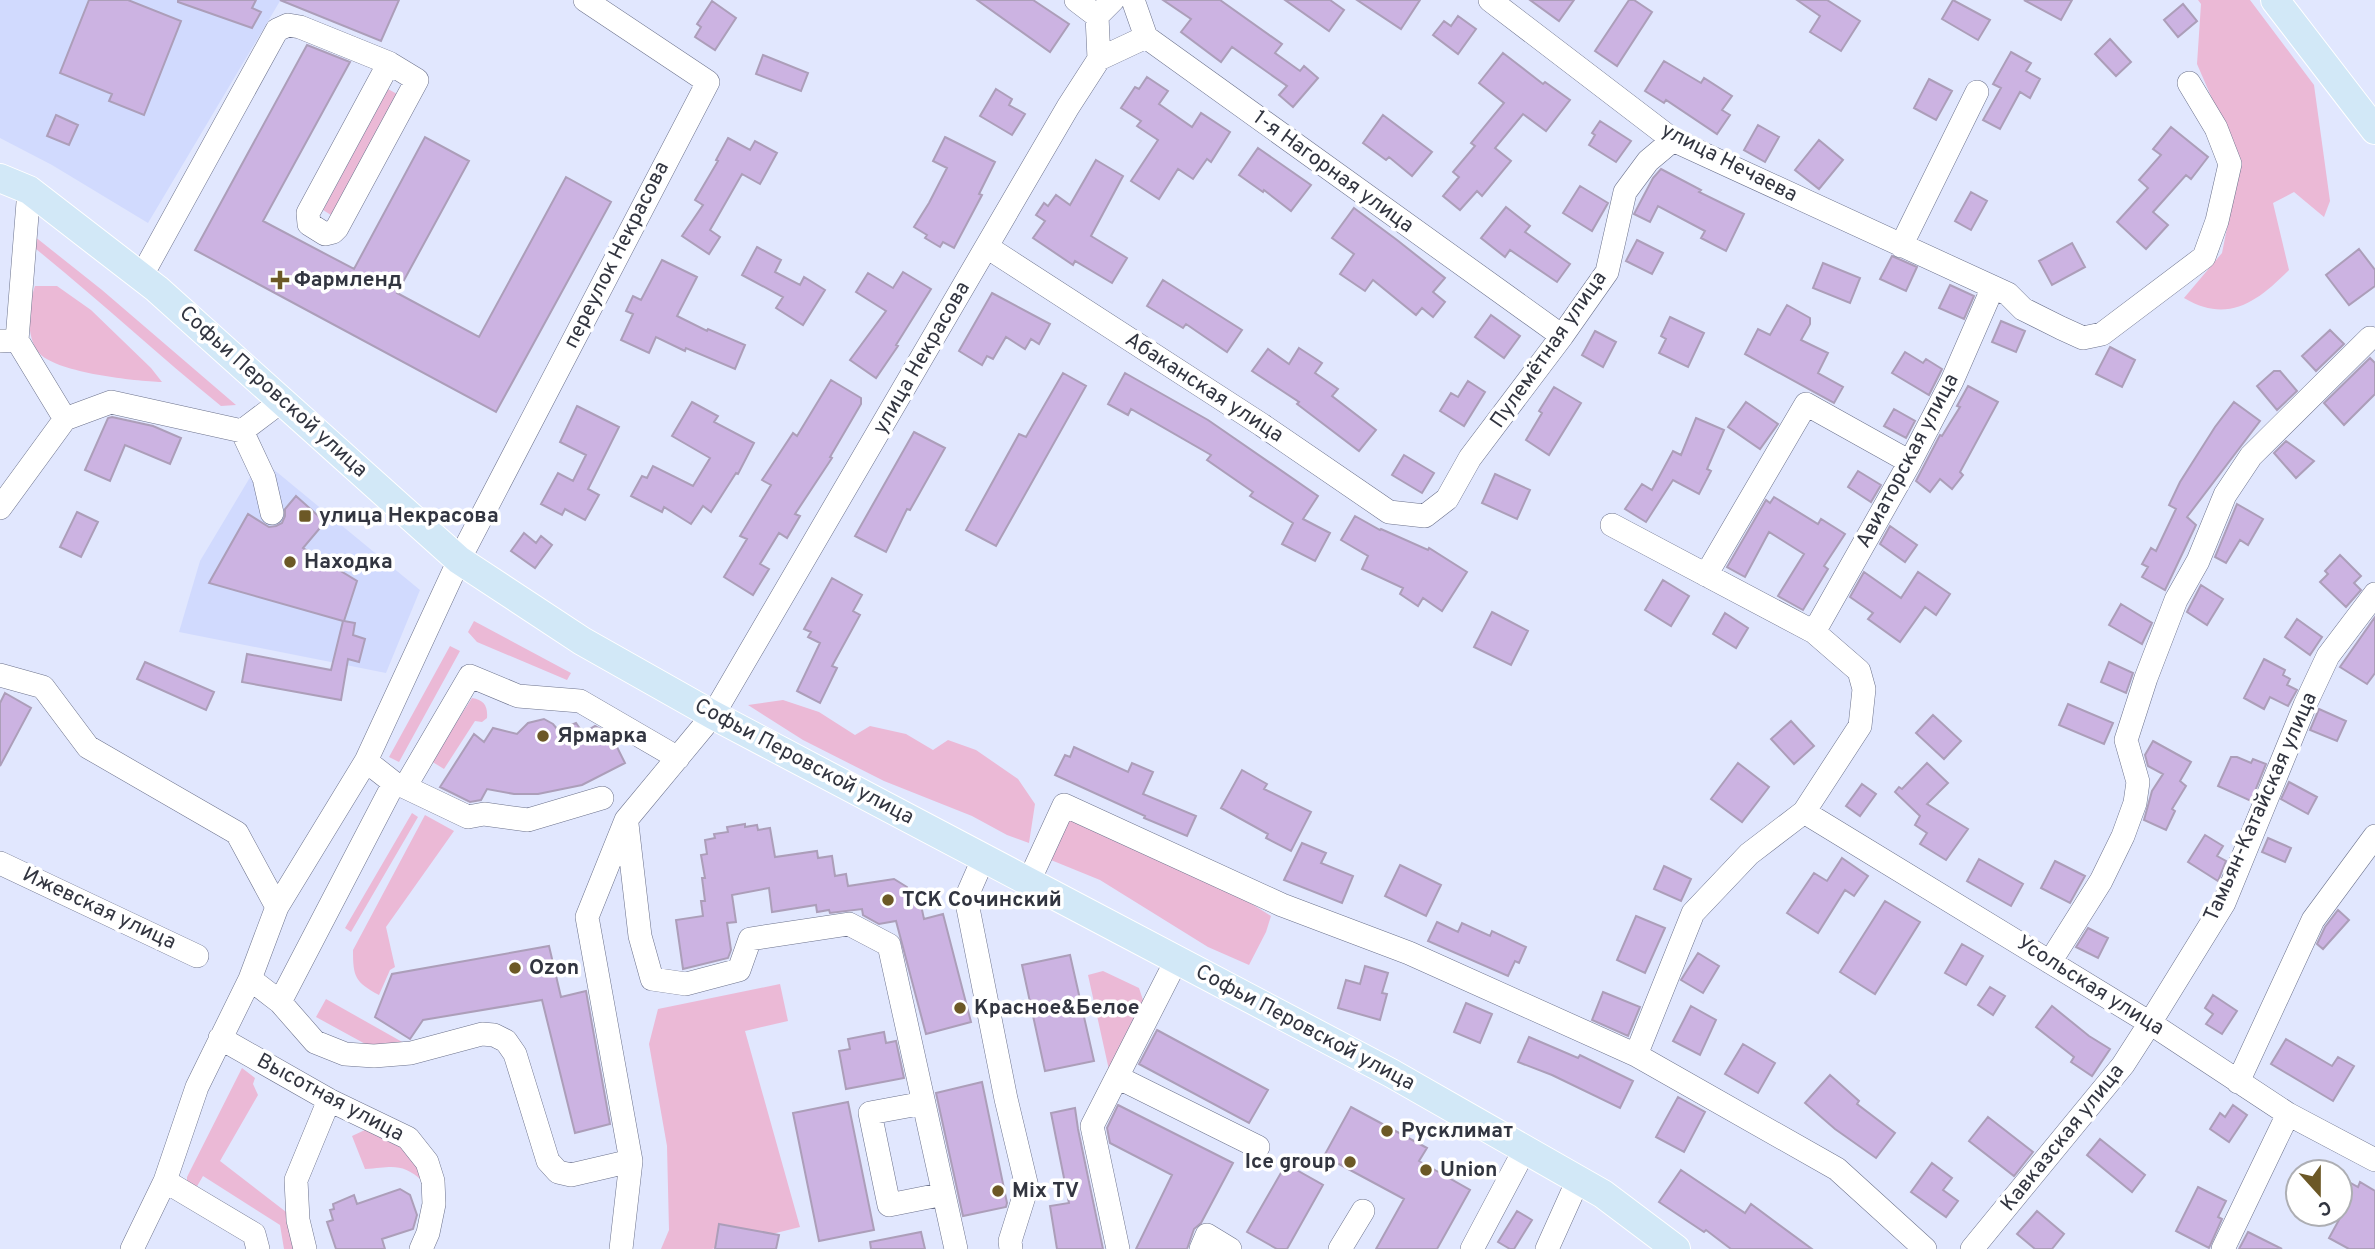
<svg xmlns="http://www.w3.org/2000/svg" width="2375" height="1249" font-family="Overpass,sans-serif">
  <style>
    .built { fill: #d1dafe }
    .green { fill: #ebb9d6 }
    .building { fill: #ccb3e2; stroke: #ac9eb9; stroke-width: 2 }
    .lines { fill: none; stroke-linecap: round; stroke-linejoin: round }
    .minor-casing { stroke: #6c728c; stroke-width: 24 }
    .major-casing { stroke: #fff; stroke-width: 30 }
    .minor { stroke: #fff; stroke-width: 23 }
    .major { stroke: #d2e8f7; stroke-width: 28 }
    .poi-dot { fill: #6c5826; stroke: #fff; stroke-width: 2.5 }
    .labels { text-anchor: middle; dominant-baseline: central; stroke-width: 7; stroke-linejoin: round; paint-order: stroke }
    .street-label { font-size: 21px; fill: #323540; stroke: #fff }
    .poi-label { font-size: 21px; font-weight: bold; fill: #323540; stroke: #fff; text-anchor: start }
  </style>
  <rect width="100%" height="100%" fill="#e1e7fe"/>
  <path class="built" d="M0,0h399l-18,41 -101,-40 -132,222 -96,-58 -52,-27z
    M261,459l159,131 -34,83 -207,-41 21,-71z"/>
  <path class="green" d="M2198,0h52l64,85 16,116 -6,16 -30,-25 -21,11 16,67c-32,32 -61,54 -105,28l38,-45 18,-90 -43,-99 4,-60z
    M388,89l9,5 -66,121 -8,-5z
    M34,236l68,54 134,115 -15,1c-63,-51 -122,-106 -185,-157z
    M35,286h22l34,24 60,58 11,14c-27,-1 -103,-9 -122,-28 -15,-16 -12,-49 -5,-68z
    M474,621l97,52 -4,7 -90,-38 -9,-10z
    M450,646l10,5 -61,111 -10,-5z
    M472,698c12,2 16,8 15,20l-5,4 -7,-1 -31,48 -13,-8z
    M783,700l36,12 36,23 15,-9 36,8 27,16 15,-10 28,10 42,29 17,25 -6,39 -22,-8 -35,-19 -88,-35 -81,-41 -55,-35z
    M412,813l6,4 -67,115 -6,-4z
    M425,815l29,16 -68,96 9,40 -5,3 -11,25c-24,-13 -26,-18 -26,-45z
    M1069,820l25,8 126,56 51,32 -5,16 -17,33 -41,-18 -108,-67 -54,-22z
    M1103,971l36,17 7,21 -35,70 -23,-104z
    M780,984l8,37 -43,10 55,196 -88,22h-51l8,-19 -2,-84 -18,-102 9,-35z
    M326,999l78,44 -35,3 -53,-29z
    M242,1068l13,10 -2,6 5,11 -38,66 70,54 7,34h-13l-4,-24 -77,-49 -7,12 -9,-6v-5z
    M367,1129l49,24 8,29c-23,-20 -30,-15 -59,-13l-13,-33z"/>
  <path class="building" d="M89,0h39l53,21 -37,94 -35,-14 3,-7 -52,-21z
    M178,0h78l-4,8 9,4 -9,16 -74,-26z
    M280,0h119l-18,41z
    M977,0h56l36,24 -19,28z
    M1163,0h57l62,44 -7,9 25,18 4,-5 14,12 -25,29 -14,-12 8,-9 -55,-39 -11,15 -40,-30 10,-13z
    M1285,0h45l14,10 -15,21z
    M1357,0h63l-19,29z
    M1530,0h44l-15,21z
    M1629,0h5l18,12 -35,54 -22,-15z
    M1797,0h30l33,21 -19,30 -31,-19 10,-16z
    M1953,0l37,20 -12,20 -36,-21z
    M2024,0h48l-11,20z
    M712,1l24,17 -21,32 -20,-13 6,-10 -4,-3z
    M2183,4l14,17 -19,16 -14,-17z
    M1458,16l18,13 -18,25 -25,-19 11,-14 7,5z
    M2110,39l21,23 -15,14 -21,-22z
    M307,45l43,17 -87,159 91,48 71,-132 44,24 -72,132 82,44 87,-160 45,25 -115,210 -301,-162z
    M2011,52l20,11 -5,8 14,8 -10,19 -10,-6 -20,37 -17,-9 18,-32 -8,-4z
    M1503,53l40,31 2,-2 25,18 -24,31 -23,-17 -28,34 16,13 -29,35 -5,-5 -17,19 -17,-14 16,-19 -6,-5 22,-26 -4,-3 33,-40 -25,-20z
    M763,55l45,18 -7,18 -45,-17z
    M1664,61l37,22 3,-5 28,18 -10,14 8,5 -13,19 -51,-34 -2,3 -19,-12z
    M1147,77l21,14 -9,13 33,23 9,-14 29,19 -19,30 -4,-3 -14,20 -15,-10 -19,30 -28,-18 27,-41 -21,-14 4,-5 -20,-13 14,-21 4,2z
    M1929,79l23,12 -16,29 -22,-12z
    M996,89l16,10 -3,6 16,9 -13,21 -32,-19z
    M56,115l22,10 -9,20 -22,-9z
    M1383,115l49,37 -20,24 -23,-19 -3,3 -23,-17z
    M1600,121l31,20 -15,21 -27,-17 6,-10 -3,-2z
    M1758,125l21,12 -14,25 -21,-12z
    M2171,127l37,30 -17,22 -5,-4 -33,37 15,13 -22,24 -29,-27 31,-34 -9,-8 22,-25 -8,-6z
    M945,137l50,25 -16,32 3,1 -28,53 -11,-6 -3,5 -15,-9 2,-3 -13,-8 15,-24 18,-35 -14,-7z
    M728,138l22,12 5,-9 22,12 -17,31 -18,-10 -32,56 10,7 -11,17 -27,-18 21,-31 -8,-5 23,-39 -2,-1z
    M1819,140l24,20 -24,29 -24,-19z
    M1258,148l53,37 -20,26 -27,-21 -1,2 -24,-17z
    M1096,160l27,16 -32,60 36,22 -15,25 -37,-22 -2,4 -40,-27 12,-17 -9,-6 8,-12 4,3 8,-11 14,10z
    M1661,169l40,21 -2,2 45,22 -18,37 -25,-13 4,-7 -47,-25 -8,16 -16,-8 19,-36z
    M1580,186l28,17 -16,28 -29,-18z
    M1971,192l16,9 -16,29 -16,-9z
    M1506,207l24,19 -5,6 45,32 -13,18 -47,-32 -5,7 -24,-19z
    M1354,208l43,32 48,38 -12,14 12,10 -12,15 -11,-9 -6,7 -43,-35 -8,11 -25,-17 14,-20 -22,-16z
    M1637,240l26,13 -11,21 -26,-13z
    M2072,243l13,24 -33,18 -13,-24z
    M757,247l24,13 -6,12 25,13 4,-8 21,13 -22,35 -27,-17 7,-11 -41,-22z
    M2359,249l16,21v16l-26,19 -23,-30z
    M1892,256l25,11 -11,24 -26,-12z
    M662,260l35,17 -20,39 30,15 1,-2 37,16 -10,24 -49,-21 -1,3 -29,-14 -7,16 -28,-13 12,-26 -7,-3 7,-15 8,4z
    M1823,263l37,15 -10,25 -37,-15z
    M903,272l28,17 -35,56 2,1 -22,32 -26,-18 36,-49 -30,-19 12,-19 25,15z
    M1163,280l79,50 -15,22 -41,-28 -3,4 -36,-22z
    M1950,285l24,11 -10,23 -25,-11z
    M992,293l58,31 -11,20 -8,-5 -6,10 -19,-12 -13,22 -6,-3 -5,9 -23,-14z
    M1787,305l23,13v6l-9,16 27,13 -10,20 25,14 -9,16 -89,-49 13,-25 12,6z
    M1491,315l29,21 -16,22 -29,-21z
    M1670,317l34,16 -16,34 -29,-14 7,-14 -5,-3z
    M2001,321l24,10 -9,21 -24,-10z
    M2330,330l14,14 -28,27 -14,-15z
    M1595,331l21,11 -13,25 -21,-12z
    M2110,347l25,13 -13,27 -26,-13z
    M1299,348l23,15 -7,10 23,16 -6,7 44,34 -17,21 -62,-47 2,-2 -47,-31 16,-22 21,15z
    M1905,352l18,11 3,-4 16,10 -13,26 -37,-22z
    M2370,358l5,5v31l-31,31 -20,-22z
    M2274,371h6l17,20 -20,19 -20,-24z
    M1063,373l23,13 -90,160 -30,-16 53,-96 7,3z
    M1125,373l83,47 110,76 -15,23 27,14 -15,28 -33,-17 11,-21 -43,-27 3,-4 -46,-32 4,-5 -80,-46 -3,6 -20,-11z
    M831,380l30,18v6l-31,53 2,1 -37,56 5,2 -13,22 -8,-5 -19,31 9,5 -16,26 -29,-18 23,-38 -7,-3 31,-51 -9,-5 31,-47 4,3z
    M1468,381l17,11 -21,34 -24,-15 11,-18 7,4z
    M1968,386l30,16 -38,70 3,3 -11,14 -12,-10 -10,13 -14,-11 24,-46 2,1 18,-29 -3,-1z
    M1554,387l27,16 -32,52 -23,-15 16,-27 -3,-2z
    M692,402l26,14 -4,6 40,21 -16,31 -2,-1 -25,39 -8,-6 -12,18 -27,-17 -2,5 -31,-16 11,-20 5,2 6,-12 40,20 17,-28 -38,-22z
    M1746,402l32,22 -18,25 -32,-22z
    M2234,402l26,19 -73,96 9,8 -31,65 -23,-13 6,-10 -6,-3 9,-16 5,3 20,-42 -7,-4 11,-23 35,-55z
    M577,406l42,21 -31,62 11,6 -14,25 -20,-11 -3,6 -21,-11 17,-31 15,8 13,-26 -26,-13z
    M1894,409l21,12 -9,17 -22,-12z
    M112,417l41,9 28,12 -11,26 -45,-19 -15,36 -25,-11 23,-52z
    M1696,418l28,12 -17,39 4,2 -12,23 -26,-14 -27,42 -21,-13 17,-25 10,6 21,-39 8,4z
    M914,432l31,16 -35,62 -3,-1 -21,43 -31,-16z
    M2286,441l28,20 -18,17 -22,-25z
    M1404,455l30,18 -12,20 -30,-18z
    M1858,471l23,14 -10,17 -23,-15z
    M1495,474l35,16 -13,29 -35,-16z
    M296,496l29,26 -22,26 54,33 -13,40 11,2 -2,12 12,4 -6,23 -11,-3 -7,41 -99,-18 5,-28 84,16 12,-49 -134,-38 39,-69 21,13 7,-1 6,-3 3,-7v-7z
    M1774,497l44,27 3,-5 24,15 -21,32 4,3 -25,41 -25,-14 26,-42 -35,-22 -24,45 -18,-10 39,-67 4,3z
    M2237,504l26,15 -15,26 -8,-5 -14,23 -11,-6z
    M77,512l21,10 -17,35 -21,-10z
    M1355,516l25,14 1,-1 47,21 1,-2 38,24 -25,39 -19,-13 -5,8 -18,-12 3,-6 -41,-19 6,-13 -27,-16z
    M1890,526l27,19 -12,17 -25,-18z
    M524,533l12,10 5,-7 11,9 -17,23 -24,-17z
    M2340,555l21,21 -7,7 7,7 -15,17 -26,-25 8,-8 -3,-3z
    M1864,572l37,26 17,-26 32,22 -14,21 -11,-8 -25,35 -32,-23 5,-6 -23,-16z
    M832,578l30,17 -9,16 7,4 -28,51 5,2 -17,35 -23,-12 23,-48 -12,-6 3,-5 -7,-3z
    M1663,580l26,16 -18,30 -26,-16z
    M2201,585l22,14 -16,26 -20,-13z
    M2121,604l31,19 -10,21 -33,-19z
    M1492,612l36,19 -17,34 -37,-18z
    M1725,613l23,15 -12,20 -23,-14z
    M2375,617v56l-8,11 -27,-17z
    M2297,619l25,18 -12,18 -25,-18z
    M2264,659l21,11 -2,5 7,4 -3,6 10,5 -9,16 -18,-9 -6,12 -20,-11z
    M145,662l69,30 -8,18 -69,-31z
    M2109,662l24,11 -7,20 -25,-11z
    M5,693l26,15 -31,58v-63z
    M2068,704l45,19 -9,21 -45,-19z
    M2319,709l27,12 -9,20 -27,-11z
    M1933,715l28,26 -17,18 -28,-26z
    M544,719l9,5 5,6 18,-7 7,10 12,-7 16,9 14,28 -43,22 -44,9h-24l-27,-5 -6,11 -11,2 -30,-15 34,-53 10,8 9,-14 24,6 11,-11z
    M1791,721l23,25 -20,18 -23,-25z
    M2153,741l38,21 -11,19 6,5 -14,23 3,2 -9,19 -22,-10 8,-29 11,-17 -15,-8 -3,-11z
    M1074,747l54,25 4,-9 21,9 -10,22 53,22 -9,20 -43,-18 1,-2 -90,-41 10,-20 5,2z
    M2231,757h6l14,6 2,-4 13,5 -15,37 -33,-15z
    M1738,763l31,24 -27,35 -31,-23z
    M1927,763l21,20 -21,21 41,25 -22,31 -26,-16 7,-11 -12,-8 5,-9 -25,-24 4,-5 3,2z
    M1242,770l25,14 -3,5 47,23 -20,39 -25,-13 2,-4 -47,-26z
    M2289,782l28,15 -9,17 -27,-15z
    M1862,784l14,10 -16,22 -14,-10z
    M745,824v3l12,-2 1,5 12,-2 5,29 42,-6 1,7 14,-2 3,20 11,-2 2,12 46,-7 13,8 2,11 10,-2 5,23 19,-5 28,108 -45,12 -30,-113 -17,3 -16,-9 -1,-6 -32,4 -1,-3 -12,2 -1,-7 -44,7 -3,-24 -37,7 4,27 -9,1 4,27 -3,8 -45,11 -7,-49 27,-4 -2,-15h4l-3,-23h3l-4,-23 6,-1 -2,-14 10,-2 -1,-4 14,-2 -1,-5z
    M2205,835l18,11 -6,10 9,5 -8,20 -30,-19z
    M2268,838l23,10 -6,14 -23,-10z
    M1302,843l24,10 -5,10 32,13 -11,27 -58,-23z
    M1842,858l26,18 -14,20 -9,-6 -27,43 -31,-20 27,-40 13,8z
    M1979,859l44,25 -12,22 -44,-25z
    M2055,861l30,15 -15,27 -29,-15z
    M1400,865l41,20 -15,31 -41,-20z
    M1664,866l27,13 -10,22 -27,-12z
    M1885,901l35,21 -45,72 -35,-22z
    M2338,910l11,10 -26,29 -6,-5 8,-17z
    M1636,916l29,12 -20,45 -28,-13z
    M1437,922l21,10 4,-9 28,13 2,-5 34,16 -7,16 -4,-2 -7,15 -80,-35z
    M2088,928l20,10 -10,20 -22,-11z
    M1962,944l21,12 -17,29 -21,-12z
    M549,946l12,51 25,-6 24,133 -35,9 -33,-133 -119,20 -13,19 -35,-22 17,-43z
    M1698,953l21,13 -16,27 -22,-13z
    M1070,955l24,106 -49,10 -23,-106z
    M1365,966l23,7 -6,20 5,1 -7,26 -42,-12 8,-28 14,4z
    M1990,987l15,9 -12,19 -15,-10z
    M1603,992l37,15 -12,29 -36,-16z
    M2213,995l24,16 -15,23 -16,-10 7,-10 -8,-6z
    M1466,1003l26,11 -12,29 -26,-11z
    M1691,1006l25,14 -16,35 -27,-14z
    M2052,1006l37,30 21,13 -18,27 -21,-14 3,-5 -38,-30z
    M1157,1030l111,60 -19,33 -110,-59z
    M884,1032l2,11 10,-2 8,37 -58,11 -7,-38 11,-2 -2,-10z
    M1529,1037l49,21 2,-3 53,26 -13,27 -68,-33 -34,-13z
    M2286,1039l46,27 6,-9 16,9 -21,35 -62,-37z
    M1743,1044l32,19 -17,30 -33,-19z
    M1830,1075l29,26 -2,3 38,29 -19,25 -41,-29 -30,-26z
    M982,1082l25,121 -1,4 -43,9 -27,-123z
    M1678,1097l27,15 -21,40 -28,-15z
    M848,1102l26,128 -55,11 -26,-128z
    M1118,1105l115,58 -32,60 -7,6 -7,20h-51l36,-74 -62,-32 -3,-15z
    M2233,1105l14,10 -18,27 -19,-13 10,-16 5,4z
    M1351,1107l76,41 -8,13 51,29 -33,59h-61l28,-50 -80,-43z
    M1075,1108l3,21 25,120h-46l-7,-43 19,-3 -18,-90z
    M1988,1117l45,35 -19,24 -45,-35z
    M2100,1139l45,36 -13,17 -45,-37z
    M1932,1163l20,15 -9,12 15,11 -12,16 -35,-25z
    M1286,1164l37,21 -36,64h-10l-30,-17z
    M1681,1170l64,43 6,-9 61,45h-81l-25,-19 -2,2 -45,-30z
    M2340,1177l18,10 2,-5 15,9v58h-26l-20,-11 11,-20z
    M2198,1187l28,14 -8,16 4,2 -13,29 -33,-17z
    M400,1189l10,6 7,20 -4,14 -31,10 3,10h-49l-9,-27 6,-2 -3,-10 4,-1 -1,-5 21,-9 3,9z
    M1517,1211l15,9 -18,29h-4l-12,-7z
    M2037,1211l27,23 -12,15h-17l-18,-15z
    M719,1224l60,11 -3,14h-61z
    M921,1232l4,17h-54l-1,-7z
    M2248,1232l34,17h-43z"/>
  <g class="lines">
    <g class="minor-casing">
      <path id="minor" d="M1076,0l21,16
        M1133,0l13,37
        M1490,0l183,140 335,154 15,15 38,19 22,10 19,-4 102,-77 13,-36 13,-57 -14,-36 -27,-45
        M1099,59l47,-22 416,299
        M1901,246l76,-154
        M987,247l275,178 127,87 36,4 22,-17 23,-41 92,-122 45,-64 18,-80 23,-31 25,-21
        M141,277l136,-247 11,-5 12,2 89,36 -81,150 1,11 16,10 8,-2 4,-4 80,-148 -28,-17
        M17,340l12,-150
        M0,341l17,-1 48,79
        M242,431l22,47 8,35
        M0,508l65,-89 46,-17 131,29 41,-31
        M1612,525l202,107 45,39 5,18 -4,37 -56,86 -55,42 -56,59 -57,142
        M1706,575l100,-171 104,58
        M1814,632l96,-170 42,-81 41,-94
        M0,675l43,12 45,60 149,86 40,74
        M366,761l28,22 11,4 65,-111 48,20 62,5 98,57
        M405,787l63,30 16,-3 44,6 74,-22
        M1804,812l346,211 138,91 87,46
        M627,824l13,112 12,43 34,5 53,-14 11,-31 99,-15 40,21 67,304
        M984,857l-18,41 40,201 21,88 -17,54 1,8
        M0,863l197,93
        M1029,881l35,-76 218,100 127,48 227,102 201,114 88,80
        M2050,962l51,-81 22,-45 12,-33 3,-21 -12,-42 20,-62 30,-78 22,-39 27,-66 26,-39 119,-118
        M250,979l30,23 35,40 30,12 29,2 37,-3 71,-19 12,1 12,6 9,13 33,107 10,11 13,3 60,-14
        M280,1002l114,-219
        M220,1038l109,62 79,38 19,24 6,19 1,23 -6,29 -7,16
        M1117,1077l141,70
        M2238,1082l75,-162 62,-84
        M924,1103l-54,10 19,92 55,-11
        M165,1181l89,53 4,15
        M132,1249l33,-68 32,-94 53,-108 27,-72 89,-146 93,-201 249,-478 -123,-82
        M305,1249l-7,-29 -2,-40 33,-80
        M621,1249l10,-88 -44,-244 39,-97 87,-105 355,-608 31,-48 -2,-43 16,-16
        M1118,1249l-26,-123 85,-167
        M1201,1249l6,-14 23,14
        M1340,1249l23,-38
        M1472,1249l53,-100
        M1547,1249l31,-69
        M1972,1249l151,-184 27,-42 74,-120 81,-198 23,-49 47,-62
        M2223,1249l65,-135"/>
    </g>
    <g class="major-casing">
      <path id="major" d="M2275,0l100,130
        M0,178l29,12 128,99 302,271 123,81 131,74 678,358 212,121 73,55"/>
    </g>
    <use href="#minor" class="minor"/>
    <use href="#major" class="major"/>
  </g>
  <g class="poi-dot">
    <path d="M276.5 269.5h7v7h7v7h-7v7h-7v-7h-7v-7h7z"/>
    <rect x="298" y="509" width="14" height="14" rx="3.5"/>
    <circle cx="290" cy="562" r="7"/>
    <circle cx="543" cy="736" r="7"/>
    <circle cx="888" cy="900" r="7"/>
    <circle cx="515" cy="968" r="7"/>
    <circle cx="960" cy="1008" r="7"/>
    <circle cx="1387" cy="1131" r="7"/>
    <circle cx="1350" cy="1162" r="7"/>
    <circle cx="1426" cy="1170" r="7"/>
    <circle cx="998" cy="1191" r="7"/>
  </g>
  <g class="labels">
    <g class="street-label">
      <text transform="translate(1729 163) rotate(27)">улица Нечаева</text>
      <text transform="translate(1333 172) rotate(36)">1-я Нагорная улица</text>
      <text transform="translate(617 255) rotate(-63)">переулок Некрасова</text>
      <text transform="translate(1549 350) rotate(-55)">Пулемётная улица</text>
      <text transform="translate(922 358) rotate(-60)">улица Некрасова</text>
      <text transform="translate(1204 388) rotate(33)">Абаканская улица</text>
      <text transform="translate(273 392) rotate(42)">Софьи Перовской улица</text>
      <text transform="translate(1908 461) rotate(-62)">Авиаторская улица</text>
      <text transform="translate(804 762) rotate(28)">Софьи Перовской улица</text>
      <text transform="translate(2261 807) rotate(-66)">Тамьян-Катайская улица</text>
      <text transform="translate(99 909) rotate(25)">Ижевская улица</text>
      <text transform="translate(2090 986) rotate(32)">Усольская улица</text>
      <text transform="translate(1305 1028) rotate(28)">Софьи Перовской улица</text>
      <text transform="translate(330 1098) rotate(28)">Высотная улица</text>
      <text transform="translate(2063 1138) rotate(-51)">Кавказская улица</text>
    </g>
    <g class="poi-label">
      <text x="294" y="280">Фармленд</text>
      <text x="319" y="516">улица Некрасова</text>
      <text x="304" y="562">Находка</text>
      <text x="557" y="736">Ярмарка</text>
      <text x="902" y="900">ТСК Сочинский</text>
      <text x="529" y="968">Ozon</text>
      <text x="974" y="1008">Красное&amp;Белое</text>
      <text x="1401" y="1131">Русклимат</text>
      <text x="1336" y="1162" text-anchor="end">Ice group</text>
      <text x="1440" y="1170">Union</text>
      <text x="1012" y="1191">Mix TV</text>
    </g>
  </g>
  <g transform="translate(2319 1193) rotate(159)"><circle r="33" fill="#ffffff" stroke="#adaeb3" stroke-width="2"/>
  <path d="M0-5L12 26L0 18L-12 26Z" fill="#6c5826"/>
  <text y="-10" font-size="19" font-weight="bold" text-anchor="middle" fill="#323540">С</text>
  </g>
</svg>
